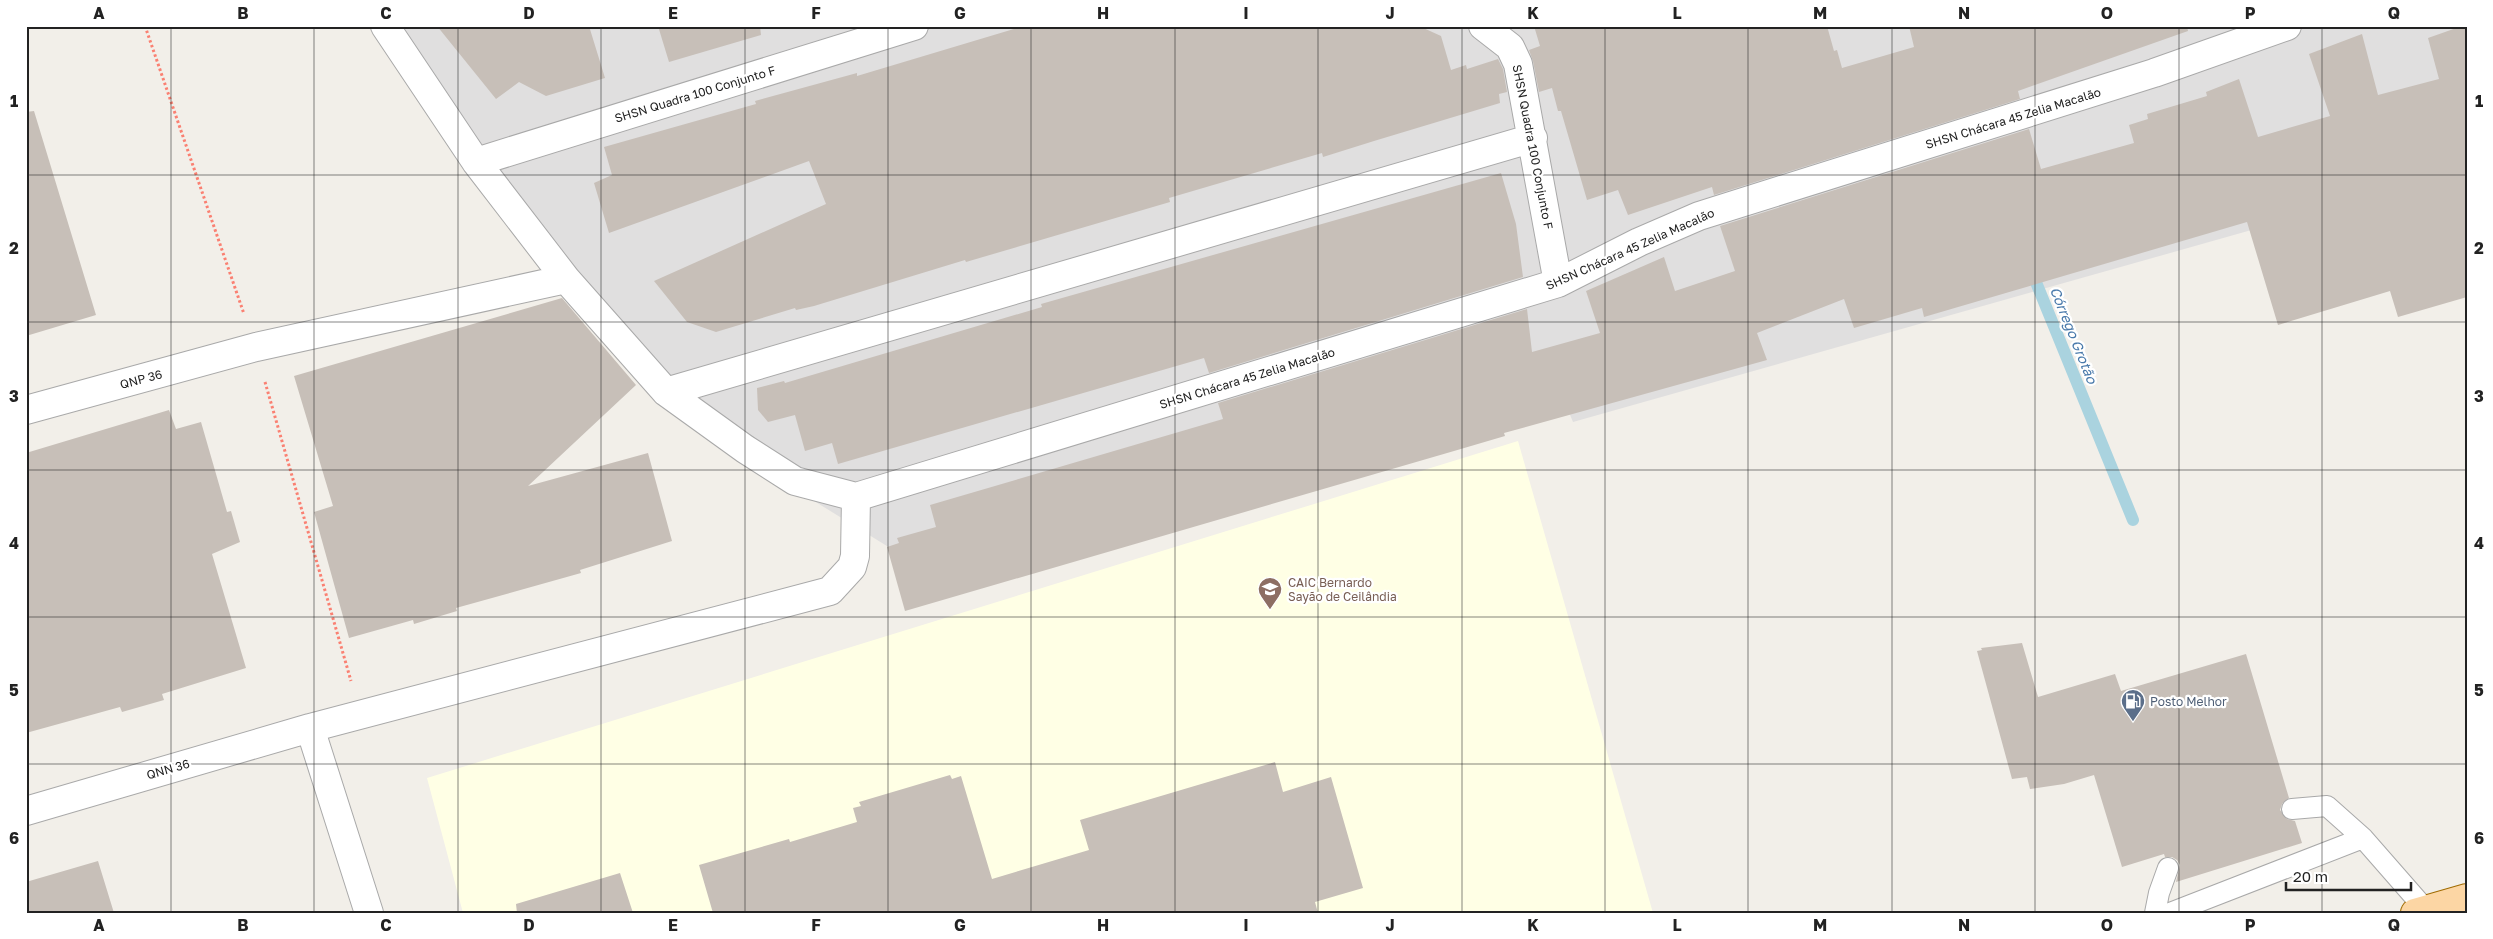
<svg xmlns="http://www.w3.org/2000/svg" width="2493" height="939" font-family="'Golos Text',sans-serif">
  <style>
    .residential { fill: #e0dfdf }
    .education { fill: #ffffe5 }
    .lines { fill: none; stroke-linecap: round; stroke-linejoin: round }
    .stream { stroke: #aad3df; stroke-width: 12 }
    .building { fill: #c7bfb8 }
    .lane-casing { stroke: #a9a9a9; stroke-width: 22 }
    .street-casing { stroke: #a9a9a9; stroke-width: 30 }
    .primary-casing { stroke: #a06b00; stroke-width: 30 }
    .path { stroke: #fa8072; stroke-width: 3; stroke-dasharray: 2.5 2.5; stroke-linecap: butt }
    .lane { stroke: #fff; stroke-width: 20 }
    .street { stroke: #fff; stroke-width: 28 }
    .primary { stroke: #fcd6a4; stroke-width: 28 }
    .grid { fill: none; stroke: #222; stroke-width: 1; stroke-opacity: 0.55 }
    .labels { text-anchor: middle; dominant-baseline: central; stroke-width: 4.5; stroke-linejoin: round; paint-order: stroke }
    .street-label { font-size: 12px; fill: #222; stroke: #fff }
    .education-label { font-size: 12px; fill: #785e54; stroke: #fff; text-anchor: start }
    .service-label { font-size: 12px; fill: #4e5e75; stroke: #fff; text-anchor: start }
    .water-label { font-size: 14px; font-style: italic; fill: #4a7aab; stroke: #fff }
    .neatline { fill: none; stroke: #222; stroke-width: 2 }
    .grid-label { font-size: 16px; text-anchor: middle; font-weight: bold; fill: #222 }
  </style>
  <rect width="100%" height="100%" fill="#f2efe9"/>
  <path class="residential" d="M369,26h2098v138l-212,65 -682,193 -19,-46 -638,188 -215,-133z"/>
  <path class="education" d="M1518,441l135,472h-1190l-36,-135z"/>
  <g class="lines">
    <path class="stream" d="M2031,270l102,250"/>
  </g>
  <path class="building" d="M437,26h152l16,52 -59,18 -27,-14 -23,17z
    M658,26h102l1,9 -92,27z
    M1024,26h395l22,10 10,34 15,-5 1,4 31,-10 5,10 4,23 -8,2 1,9 -126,38 -51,16 -1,-4 -153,45 1,4 -204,60 -1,-2 -151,46 -18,4 -1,-2 -79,24 -29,-10 -33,-41 172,-77 -17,-43 -200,72 -15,-50 18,-8 -8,-28 152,-43 -1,-3 102,-28v3z
    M1534,26h293l7,25 3,-1 5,18 72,-21 -5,-21h278l1,5 -170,60 2,8 -306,96 -2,-8 -84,28 -10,-25 -31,10 -26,-89h-3l-6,-23 -13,4 -6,-31 -4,-11 11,-4z
    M2462,26h5v271l-69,20 -8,-26 -112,34 -31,-103 -323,95 -2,-9 -68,20 -10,-29 -87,34 10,27 -263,73 1,3 -51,15 -549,160 -18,-64 12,-4 -2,-5 39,-11 -6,-22 293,-86 -5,-16 309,-94 5,43 68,-19 -14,-42 78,-34 11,34 60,-20 -15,-45 309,-97 12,40 93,-26 -5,-18 19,-6 -1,-5 60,-18 -1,-4 33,-13 19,58 72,-21 -21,-62 53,-20 16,61 61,-16 -11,-41z
    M34,111l62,204 -70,21v-224z
    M1501,173l15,51 7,53 -314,96 -5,-15 -366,106 -6,-21 -27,8 -10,-36 -27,7 -10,-12 -1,-22 27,-7 1,2 257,-76 -1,-3z
    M562,298l74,87 -108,101 120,-33 24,88 -92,29 1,3 -125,35 1,3 -43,13 -1,-4 -64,18 -35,-126 19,-6 -39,-130z
    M169,410l7,19 25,-7 26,90 4,-1 9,31 -28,12 34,114 -84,26 2,6 -42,12 -2,-5 -94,26v-280z
    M2022,643l16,54 77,-23 6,17 125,-37 43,144 -7,6 -2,6 7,9 8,2 7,22 -126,39 4,-17 -3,-5 -5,-3h-7l-1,-3 -42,13 -28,-92 -30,9 -34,5 -3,-12 -15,2 -35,-128 5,-1 -1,-2z
    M1275,762l8,30 48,-15 32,111 -48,14 3,11h-605l-14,-48 90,-26 1,3 67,-20 -4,-14 8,-2 -2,-4 91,-27 2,4 9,-3 31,103 97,-29 -9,-30z
    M98,861l16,52h-88v-31z
    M620,873l13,40h-116l-1,-9z"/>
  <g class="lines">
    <g class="lane-casing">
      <path id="lane" d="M2292,809l35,-3 36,32 63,72
        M2155,913l4,-20 9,-25
        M2170,913l193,-75"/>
    </g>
    <g class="street-casing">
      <path id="street" d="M385,26l91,136 90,117 100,113 79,57 50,32 61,16
        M1483,26l27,21 8,17 40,219
        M476,162l438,-136
        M666,392l867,-254
        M26,410l230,-63 310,-68
        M856,497l702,-214 81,-41 60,-26 455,-143 133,-47
        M310,728l59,185
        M26,811l284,-83 520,-137 22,-24 3,-11 1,-59"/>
    </g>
    <g class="primary-casing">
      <path id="primary" d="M2415,913l52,-15"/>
    </g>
    <path class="path" d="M145,26l99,288
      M265,382l86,299"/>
    <use href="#lane" class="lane"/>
    <use href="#street" class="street"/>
    <use href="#primary" class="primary"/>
  </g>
  <path class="grid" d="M171,26v887M314,26v887M458,26v887M601,26v887M745,26v887M888,26v887M1031,26v887M1175,26v887M1318,26v887M1462,26v887M1605,26v887M1748,26v887M1892,26v887M2035,26v887M2179,26v887M2322,26v887M26,175h2441M26,322h2441M26,470h2441M26,617h2441M26,764h2441"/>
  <defs>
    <g id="school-pin" transform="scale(1.25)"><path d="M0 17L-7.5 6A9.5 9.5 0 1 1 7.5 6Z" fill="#8d6e63" stroke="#fff"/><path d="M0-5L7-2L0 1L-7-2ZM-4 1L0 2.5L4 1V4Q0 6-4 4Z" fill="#fff"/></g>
    <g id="fuel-pin" transform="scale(1.25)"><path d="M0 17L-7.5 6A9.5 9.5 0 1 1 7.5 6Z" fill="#5c6f8a" stroke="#fff"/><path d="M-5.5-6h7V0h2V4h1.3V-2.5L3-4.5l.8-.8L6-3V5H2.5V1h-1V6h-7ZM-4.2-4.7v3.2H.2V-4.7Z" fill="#fff"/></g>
  </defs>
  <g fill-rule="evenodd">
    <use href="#school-pin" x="1270" y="589"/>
    <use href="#fuel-pin" x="2133" y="701"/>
  </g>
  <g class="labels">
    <g class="street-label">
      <text transform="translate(695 94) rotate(-17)">SHSN Quadra 100 Conjunto F</text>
      <text transform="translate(2013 118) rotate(-17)">SHSN Chácara 45 Zelia Macalão</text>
      <text transform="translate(1533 147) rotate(79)">SHSN Quadra 100 Conjunto F</text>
      <text transform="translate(1630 249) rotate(-24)">SHSN Chácara 45 Zelia Macalão</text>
      <text transform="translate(1247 378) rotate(-17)">SHSN Chácara 45 Zelia Macalão</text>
      <text transform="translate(141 379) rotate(-15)">QNP 36</text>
      <text transform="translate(168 769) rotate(-16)">QNN 36</text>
    </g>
    <g class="education-label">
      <text x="1288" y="582">CAIC Bernardo<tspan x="1288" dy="14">Sayão de Ceilândia</tspan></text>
    </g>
    <g class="service-label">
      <text x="2150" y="701">Posto Melhor</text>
    </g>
    <g class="water-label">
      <text transform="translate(2074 335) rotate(68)">Córrego Grotão</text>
    </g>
  </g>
  <rect width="2493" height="939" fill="none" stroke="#ffffff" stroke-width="55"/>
  <path d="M2286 882v8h125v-8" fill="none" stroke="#222222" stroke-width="2.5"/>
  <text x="2293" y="882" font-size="15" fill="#222222" stroke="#ffffff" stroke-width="4" paint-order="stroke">20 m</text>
  <rect x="28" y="28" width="2438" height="884" class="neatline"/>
  <g class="grid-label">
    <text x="99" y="19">A</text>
    <text x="243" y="19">B</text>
    <text x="386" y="19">C</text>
    <text x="529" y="19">D</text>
    <text x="673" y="19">E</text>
    <text x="816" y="19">F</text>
    <text x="960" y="19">G</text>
    <text x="1103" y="19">H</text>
    <text x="1246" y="19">I</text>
    <text x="1390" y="19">J</text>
    <text x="1533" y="19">K</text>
    <text x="1677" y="19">L</text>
    <text x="1820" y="19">M</text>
    <text x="1964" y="19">N</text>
    <text x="2107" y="19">O</text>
    <text x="2250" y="19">P</text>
    <text x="2394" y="19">Q</text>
    <text x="14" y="107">1</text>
    <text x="2479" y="107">1</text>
    <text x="14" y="254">2</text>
    <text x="2479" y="254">2</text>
    <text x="14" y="402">3</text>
    <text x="2479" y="402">3</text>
    <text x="14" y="549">4</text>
    <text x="2479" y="549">4</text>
    <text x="14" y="696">5</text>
    <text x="2479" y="696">5</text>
    <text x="14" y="844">6</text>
    <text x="2479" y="844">6</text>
    <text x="99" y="931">A</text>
    <text x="243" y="931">B</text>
    <text x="386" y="931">C</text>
    <text x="529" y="931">D</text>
    <text x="673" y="931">E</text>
    <text x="816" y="931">F</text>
    <text x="960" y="931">G</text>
    <text x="1103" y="931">H</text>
    <text x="1246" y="931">I</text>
    <text x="1390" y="931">J</text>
    <text x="1533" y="931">K</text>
    <text x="1677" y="931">L</text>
    <text x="1820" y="931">M</text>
    <text x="1964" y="931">N</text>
    <text x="2107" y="931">O</text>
    <text x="2250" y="931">P</text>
    <text x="2394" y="931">Q</text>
  </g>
</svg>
